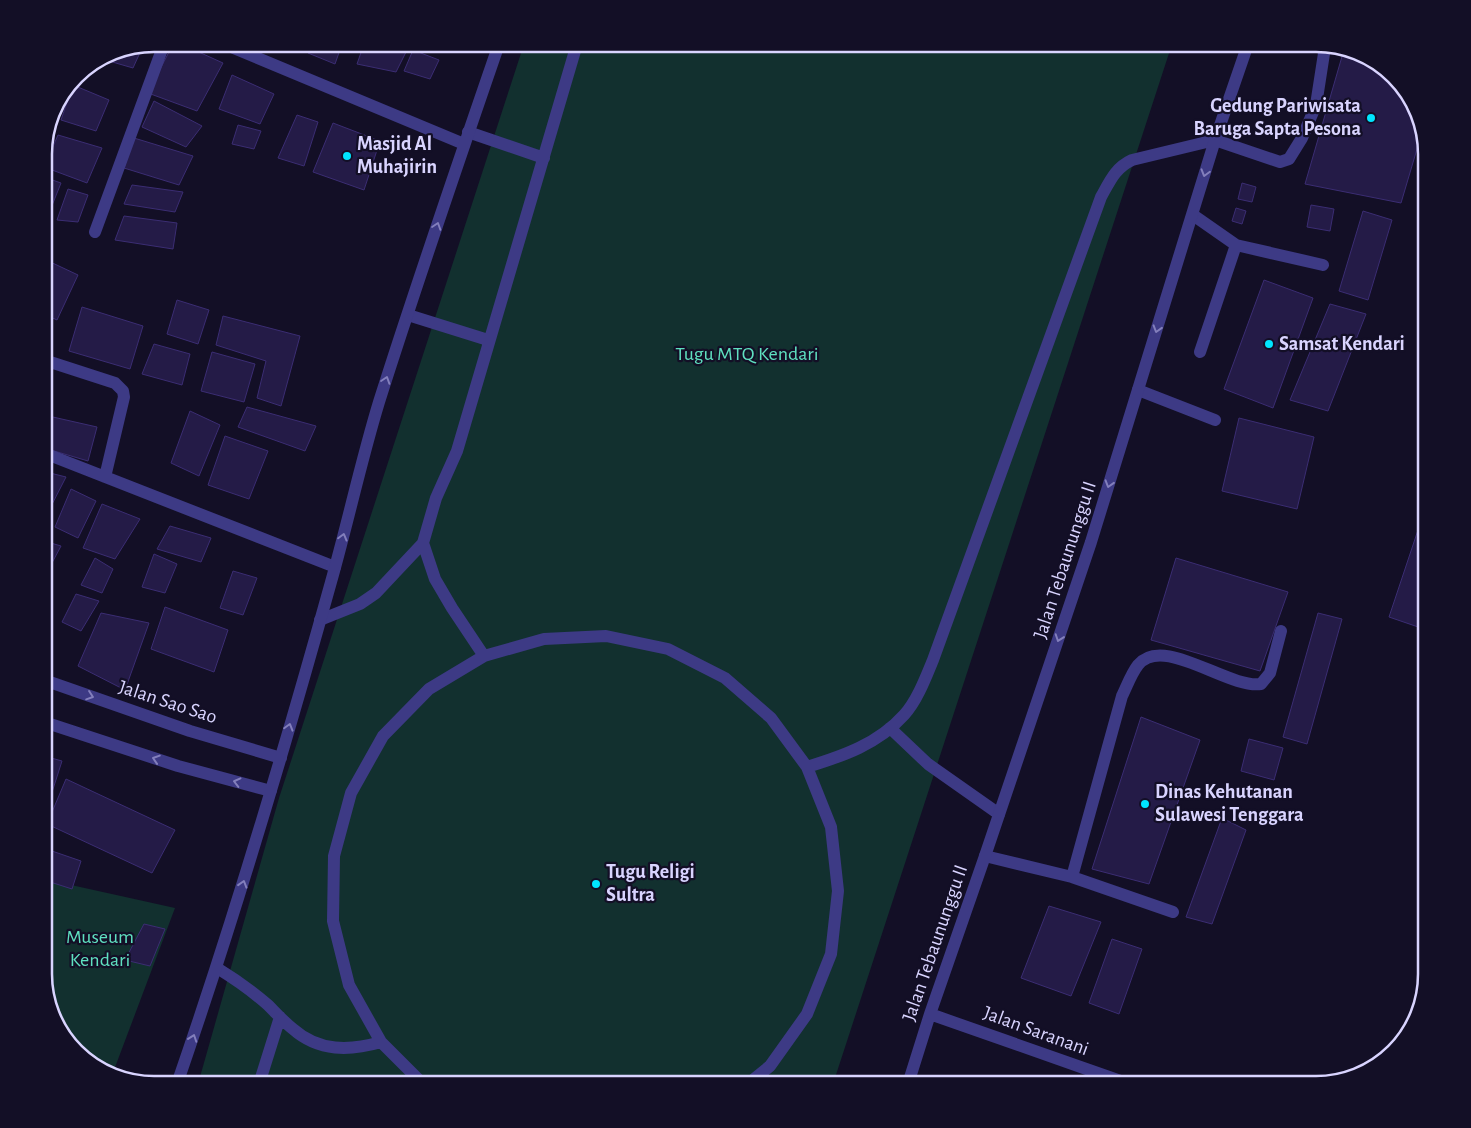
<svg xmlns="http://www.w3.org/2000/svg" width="1471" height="1128" font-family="'Alegreya Sans',sans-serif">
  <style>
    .green { fill: #12302f }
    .building { fill: #241b47; stroke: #3b2d73 }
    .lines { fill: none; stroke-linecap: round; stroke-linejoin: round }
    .service { stroke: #3d3a85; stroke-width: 12 }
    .minor { stroke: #3d3a85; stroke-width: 12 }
    .tertiary { stroke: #3d3a85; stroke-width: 12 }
    .oneway { stroke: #837fbc }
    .poi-dot { fill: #00e5ff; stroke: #130f26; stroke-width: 2 }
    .labels { text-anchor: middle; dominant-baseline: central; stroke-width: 4.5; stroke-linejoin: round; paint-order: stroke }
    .poi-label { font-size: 20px; font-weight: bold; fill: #d9d4ff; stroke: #130f26; text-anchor: start }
    .park-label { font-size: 20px; fill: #5fe0c0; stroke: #130f26 }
    .street-label { font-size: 20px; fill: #d9d4ff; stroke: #130f26 }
    .rim { fill: none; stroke: #d9d4ff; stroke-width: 2.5 }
  </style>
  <rect width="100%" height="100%" fill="#130f26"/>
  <path class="green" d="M524,44h648l-339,1040h-635l81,-286z
    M44,879l131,29 -61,162 -27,-9 -32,-38 -11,-43z"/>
  <path class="building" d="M173,44h8l42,19 -26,48 -49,-18z
    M262,44h29l-1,5z
    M312,44h30l-7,20 -27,-11z
    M364,44h26l17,6 -11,22 -39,-8z
    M143,46l-10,22 -31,-9 11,-7z
    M413,50l26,10 -9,19 -26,-8z
    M1343,53l41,14 32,38 6,27 -21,71 -96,-19z
    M232,75l42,19 -14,30 -41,-15z
    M73,85l36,15 -13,31 -35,-11z
    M154,101l48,25 -16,21 -44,-20z
    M297,115l21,7 -14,44 -26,-8z
    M333,123l47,18 -16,49 -51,-18z
    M238,125l23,6 -7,18 -22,-5z
    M58,135l44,13 -15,35 -43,-16z
    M134,138l59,18 -14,29 -55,-17z
    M44,177l17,6 -10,25 -7,-2z
    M1242,183l14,4 -4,15 -14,-3z
    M132,185l51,7 -8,20 -51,-8z
    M68,189l20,6 -10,27 -21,-2z
    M1311,205l23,4 -4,22 -23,-4z
    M1236,208l10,3 -4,13 -10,-3z
    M1363,211l29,9 -24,80 -29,-9z
    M124,216l53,7 -4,26 -58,-9z
    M44,259l34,16 -21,45 -13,-6z
    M1264,280l49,18 -40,110 -49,-19z
    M177,300l32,10 -11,34 -31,-10z
    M1330,304l36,10 -38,97 -38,-11z
    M82,307l61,19 -13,43 -61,-18z
    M223,316l77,20 -19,70 -24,-8 9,-37 -50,-16z
    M154,344l36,10 -8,31 -40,-11z
    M212,352l43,12 -11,38 -43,-11z
    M247,407l69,19 -11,25 -67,-24z
    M190,411l30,14 -21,51 -28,-13z
    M44,415l53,12 -9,34 -44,-13z
    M1239,418l75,19 -17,72 -75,-18z
    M225,436l43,15 -19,48 -41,-14z
    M46,472l20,5 -22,43v-44z
    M71,489l25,12 -18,37 -23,-11z
    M102,504l38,15 -25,40 -32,-11z
    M1426,506h1v124l-38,-13z
    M170,526l41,12 -10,24 -44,-13z
    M44,541l17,5 -17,32z
    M154,554l23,10 -12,29 -23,-6z
    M95,558l18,11 -11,24 -21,-8z
    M1176,558l112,34 -28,79 -109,-31z
    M233,571l24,7 -14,37 -23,-7z
    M76,594l23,7 -18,30 -19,-9z
    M165,607l63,23 -14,42 -63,-23z
    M101,613l48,10 -24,67 -47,-24z
    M1318,613l24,6 -35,125 -24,-7z
    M1141,717l59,23 -51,144 -57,-15z
    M1249,739l34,9 -9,32 -33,-9z
    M44,756l18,5 -15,47 -3,-1z
    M66,779l109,51 -23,43 -105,-49z
    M1222,818l24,12 -34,94 -26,-7z
    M49,850l32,11 -9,28 -28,-9v-15z
    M1049,906l52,16 -30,74 -50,-18z
    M144,924l21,5 -15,37 -25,-6z
    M1112,939l30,10 -23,65 -30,-11z"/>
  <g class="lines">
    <path class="service" d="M468,132l76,26
      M1193,215l43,30 87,20
      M408,315l80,25
      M1200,352l36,-107
      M1138,390l77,30
      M320,620l40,-16 16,-11 47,-50
      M484,656l-32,-48 -17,-29 -12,-36 13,-45 21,-47 120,-407
      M890,728l38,36 71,50
      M807,767c36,-11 71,-23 97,-52 13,-14 22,-38 29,-55l168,-463c9,-16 14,-29 31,-37l83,-20 65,22 9,-3 13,-21 14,-33 9,-58
      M217,968c18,11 35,23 51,37 8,8 16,17 25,24 26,23 57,22 88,13
      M259,1084l21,-67
      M423,1084l-42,-42 -32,-57 -16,-64 1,-65 17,-63 32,-57 46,-47 55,-33 60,-17 62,-3 62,13 57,29 46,40 36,49 24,60 7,64 -7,63 -24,60 -37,52 -22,18"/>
    <path class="minor" d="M224,44l240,100
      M95,232l69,-188
      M44,360l71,23 8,8 1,6 -19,80
      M44,453l291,114
      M985,856l87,21 101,35
      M1072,877l50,-181c5,-10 9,-22 16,-31 25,-31 90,24 123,19l9,-11 11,-42"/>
    <path class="tertiary" d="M44,680l146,51 91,27
      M44,722l134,44 93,25
      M930,1014l199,70
      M177,1084c57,-165 107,-333 154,-502 17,-60 30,-121 48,-180 38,-120 79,-239 120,-358
      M908,1084l22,-70 55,-158 106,-314 124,-402 33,-96"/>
  </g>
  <defs><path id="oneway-chevron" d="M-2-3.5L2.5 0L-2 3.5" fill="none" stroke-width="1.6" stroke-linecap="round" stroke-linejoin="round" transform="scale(1.25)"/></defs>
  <g class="oneway">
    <use href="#oneway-chevron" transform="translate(1205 173) rotate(106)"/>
    <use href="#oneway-chevron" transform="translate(437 226) rotate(-72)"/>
    <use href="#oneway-chevron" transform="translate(1157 329) rotate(107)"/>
    <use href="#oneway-chevron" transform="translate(386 380) rotate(-72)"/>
    <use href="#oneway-chevron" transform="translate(1109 484) rotate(107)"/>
    <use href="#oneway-chevron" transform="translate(343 537) rotate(-75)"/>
    <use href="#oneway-chevron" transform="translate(1059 638) rotate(109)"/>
    <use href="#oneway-chevron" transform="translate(90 696) rotate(19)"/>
    <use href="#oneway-chevron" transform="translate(289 727) rotate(-74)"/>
    <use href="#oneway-chevron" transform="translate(156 759) rotate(-162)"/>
    <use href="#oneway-chevron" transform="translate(237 782) rotate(-166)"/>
    <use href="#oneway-chevron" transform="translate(243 884) rotate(-73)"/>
    <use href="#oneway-chevron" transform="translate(193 1038) rotate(-71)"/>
  </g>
  <g class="poi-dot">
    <circle cx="1371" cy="118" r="5"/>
    <circle cx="347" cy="156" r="5"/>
    <circle cx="1269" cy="344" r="5"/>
    <circle cx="1145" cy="804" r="5"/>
    <circle cx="596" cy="884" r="5"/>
  </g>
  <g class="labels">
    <g class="poi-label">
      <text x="1361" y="106" text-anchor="end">Gedung Pariwisata<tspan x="1361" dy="23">Baruga Sapta Pesona</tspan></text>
      <text x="357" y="144">Masjid Al<tspan x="357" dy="23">Muhajirin</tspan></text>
      <text x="1279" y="344">Samsat Kendari</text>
      <text x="1155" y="792">Dinas Kehutanan<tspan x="1155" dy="23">Sulawesi Tenggara</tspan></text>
      <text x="606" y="872">Tugu Religi<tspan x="606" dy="23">Sultra</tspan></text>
    </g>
    <g class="park-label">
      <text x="747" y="354">Tugu MTQ Kendari</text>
      <text x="100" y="937">Museum<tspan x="100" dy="23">Kendari</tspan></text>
    </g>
    <g class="street-label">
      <text transform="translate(1065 560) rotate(-72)">Jalan Tebaununggu II</text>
      <text transform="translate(168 702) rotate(18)">Jalan Sao Sao</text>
      <text transform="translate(935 943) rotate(-71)">Jalan Tebaununggu II</text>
      <text transform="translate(1036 1031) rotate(20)">Jalan Saranani</text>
    </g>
  </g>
  <path d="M0 0H1471V1128H0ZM154 52H1316A102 102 0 0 1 1418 154V974A102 102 0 0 1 1316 1076H154A102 102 0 0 1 52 974V154A102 102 0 0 1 154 52Z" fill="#130f26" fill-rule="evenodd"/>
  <path class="rim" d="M154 52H1316A102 102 0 0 1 1418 154V974A102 102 0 0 1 1316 1076H154A102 102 0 0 1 52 974V154A102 102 0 0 1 154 52Z"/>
</svg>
